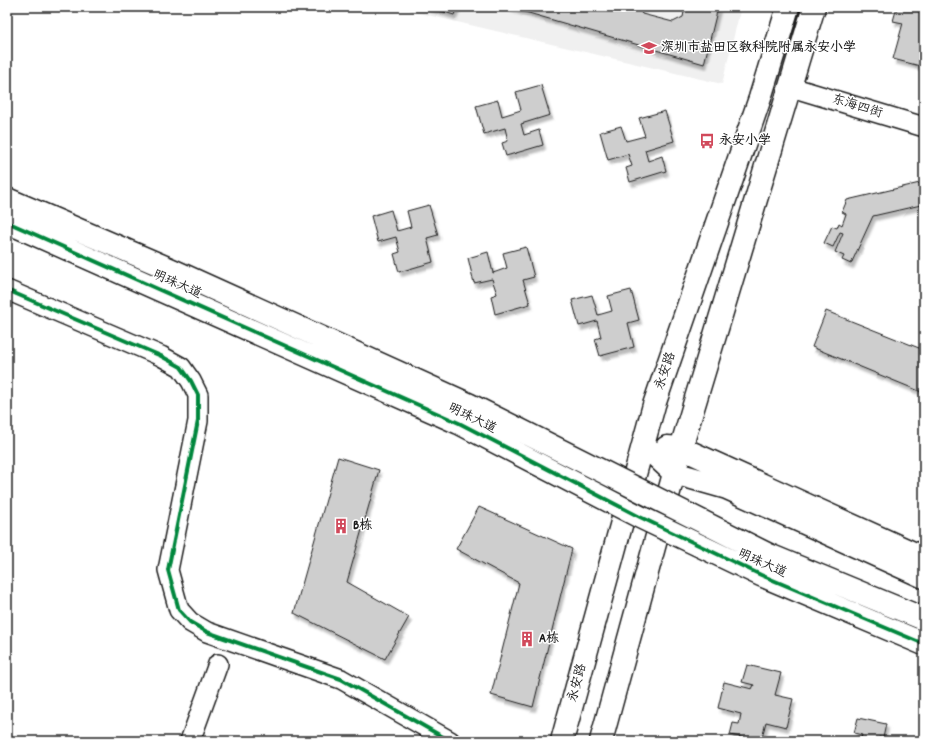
<svg xmlns="http://www.w3.org/2000/svg" width="931" height="748" font-family="Dekko,'LXGW WenKai TC',sans-serif">
  <style>
    .built { fill: #f0f0f0 }
    .building { fill: #cecece; stroke: #1c1c1c; filter: url(#shadow) }
    .lines { fill: none; stroke-linecap: round; stroke-linejoin: round }
    .minor-casing { stroke: #1c1c1c; stroke-width: 22 }
    .secondary-casing { stroke: #1c1c1c; stroke-width: 25 }
    .minor { stroke: #fff; stroke-width: 19 }
    .secondary { stroke: #fff; stroke-width: 22 }
    .tertiary-bridge-casing { stroke: #1c1c1c; stroke-width: 25; stroke-linecap: butt }
    .tertiary-bridge { stroke: #fff; stroke-width: 22 }
    .cycleway-casing { stroke: #fff; stroke-width: 6 }
    .cycleway { stroke: #00873e; stroke-width: 4 }
    .labels { text-anchor: middle; dominant-baseline: central; stroke-width: 3; stroke-linejoin: round; paint-order: stroke }
    .poi-label { font-size: 13px; font-weight: bold; fill: #1c1c1c; stroke: #fff; text-anchor: start }
    .street-label { font-size: 13px; fill: #1c1c1c; stroke: #fff }
  </style>
  <defs>
    <filter id="shadow"><feDropShadow dx="2.5" dy="4.5" stdDeviation="1" flood-color="#0004"/></filter>
  </defs>
  <rect width="100%" height="100%" fill="#fff"/>
  <filter id="ink" filterUnits="userSpaceOnUse"><feTurbulence type="fractalNoise" baseFrequency=".025" numOctaves="2"/><feDisplacementMap in="SourceGraphic" scale="8" xChannelSelector="R" yChannelSelector="G"/><feConvolveMatrix kernelMatrix="1 2 1 2 8 2 1 2 1" color-interpolation-filters="sRGB"/></filter>
  <g filter="url(#ink)">
    <path class="built" d="M411,7h330l-19,77 -312,-73z"/>
    <path class="building" d="M428,7h29l-3,8z
      M508,7h130l4,7 31,8 10,-5 2,-10h33l-14,57z
      M897,7h27v46l-4,13 -27,-7 10,-36 -10,-2z
      M541,85l9,30 -29,9 3,11 15,-5 4,15 -37,11 -4,-13 6,-2 -3,-13 -21,6 -8,-28 22,-6 4,16 19,-6 -5,-18z
      M665,111l9,30 -29,9 3,11 14,-5 4,15 -36,11 -4,-14 6,-2 -4,-12 -20,6 -8,-28 21,-6 5,15 19,-5 -6,-18z
      M924,182v16l-4,1 1,6 -48,11 -22,48 -9,-4 2,-4 -9,-4 8,-19 -3,-1 -7,15 -9,-4 8,-17 5,2 2,-5 3,2 4,-11 -4,-2 5,-12z
      M429,205l9,30 -11,3 6,24 -34,10 -5,-18 6,-2 -4,-15 -18,5 -7,-26 20,-6 6,21 14,-4 -4,-16z
      M526,247l8,30 -11,3 7,24 -35,10 -4,-18 6,-2 -5,-15 -18,4 -6,-25 20,-6 5,21 14,-5 -4,-15z
      M631,290l8,30 -11,3 6,24 -34,9 -5,-17 6,-2 -4,-16 -18,5 -7,-26 20,-5 6,20 14,-4 -4,-15z
      M826,311l98,39v43l-112,-46z
      M338,457l41,13 -32,112 62,35 -24,42 -91,-46z
      M479,507l93,42 -39,158 -42,-12 28,-112 -63,-34z
      M747,665l34,8 -6,22 18,4 -7,28 -20,-5 -5,19 -31,-6 3,-12 6,1 2,-10 -23,-6 6,-26 28,7 2,-4 -12,-3z
      M858,718l28,6 -3,14 -4,-1 -1,4h-18l2,-6 -8,-2z"/>
    <g class="lines">
      <g class="minor-casing">
        <path id="minor" d="M791,87l133,40
          M7,290l154,66 20,11 10,14 7,14v26l-30,149 11,40 11,12 17,10 134,47 109,62
          M190,741l28,-77"/>
      </g>
      <g class="secondary-casing">
        <path id="secondary" d="M644,445l30,28 53,15 197,89
          M667,447l14,1 243,110
          M562,741l92,-336 106,-307 28,-91
          M601,741l80,-293 133,-441"/>
      </g>
      <use href="#minor" class="minor"/>
      <use href="#secondary" class="secondary"/>
      <g class="tertiary-bridge-casing">
        <path id="tertiary-bridge" d="M7,199l165,71 298,135 299,150 155,64
          M7,222l452,201 181,94 121,58 163,69"/>
      </g>
      <use href="#tertiary-bridge" class="tertiary-bridge"/>
      <g class="cycleway-casing">
        <path id="cycleway" d="M7,222l452,201 181,94 121,58 163,69
          M7,290l154,66 20,11 10,14 7,14v26l-30,149 11,40 11,12 17,10 134,47 109,62"/>
      </g>
      <use href="#cycleway" class="cycleway"/>
    </g>
  </g>
  <defs>
    <g id="school-bare" transform="scale(1.2)"><path d="M0-5L7-2L0 1L-7-2ZM-4 1L0 2.5L4 1V4Q0 6-4 4Z" fill="#d1495b" stroke="#fff" stroke-width="2.5" paint-order="stroke"/></g>
    <g id="bus-bare" transform="scale(1.2)"><path d="M-5-6H5V4H4V6H2V4H-2V6H-4V4H-5ZM-3.5-4V0h7V-4ZM-3.5 1.2v1.5H-2V1.2ZM2 1.2v1.5H3.5V1.2Z" fill="#d1495b" stroke="#fff" stroke-width="2.5" paint-order="stroke"/></g>
    <g id="building-bare" transform="scale(1.2)"><path d="M-4-6H4V6H1V3H-1V6H-4ZM-2.5-4.3h1.7v1.8h-1.7ZM.8-4.3h1.7v1.8H.8ZM-2.5-1h1.7V.8h-1.7ZM.8-1h1.7V.8H.8Z" fill="#d1495b" stroke="#fff" stroke-width="2.5" paint-order="stroke"/></g>
  </defs>
  <g fill-rule="evenodd">
    <use href="#school-bare" x="649" y="48"/>
    <use href="#bus-bare" x="707" y="141"/>
    <use href="#building-bare" x="341" y="526"/>
    <use href="#building-bare" x="527" y="639"/>
  </g>
  <g class="labels">
    <g class="poi-label">
      <text x="661" y="48">深圳市盐田区教科院附属永安小学</text>
      <text x="719" y="141">永安小学</text>
      <text x="353" y="526">B栋</text>
      <text x="539" y="639">A栋</text>
    </g>
    <g class="street-label">
      <text transform="translate(857 107) rotate(17)">东海四街</text>
      <text transform="translate(177 285) rotate(24)">明珠大道</text>
      <text transform="translate(666 371) rotate(-71)">永安路</text>
      <text transform="translate(472 419) rotate(26)">明珠大道</text>
      <text transform="translate(762 564) rotate(24)">明珠大道</text>
      <text transform="translate(578 683) rotate(-75)">永安路</text>
    </g>
  </g>
  <rect width="931" height="748" fill="none" stroke="#fff" stroke-width="24"/>
  <rect x="12" y="12" width="907" height="724" fill="none" stroke="#1c1c1c" stroke-width="1.5" filter="url(#ink)"/>
</svg>
